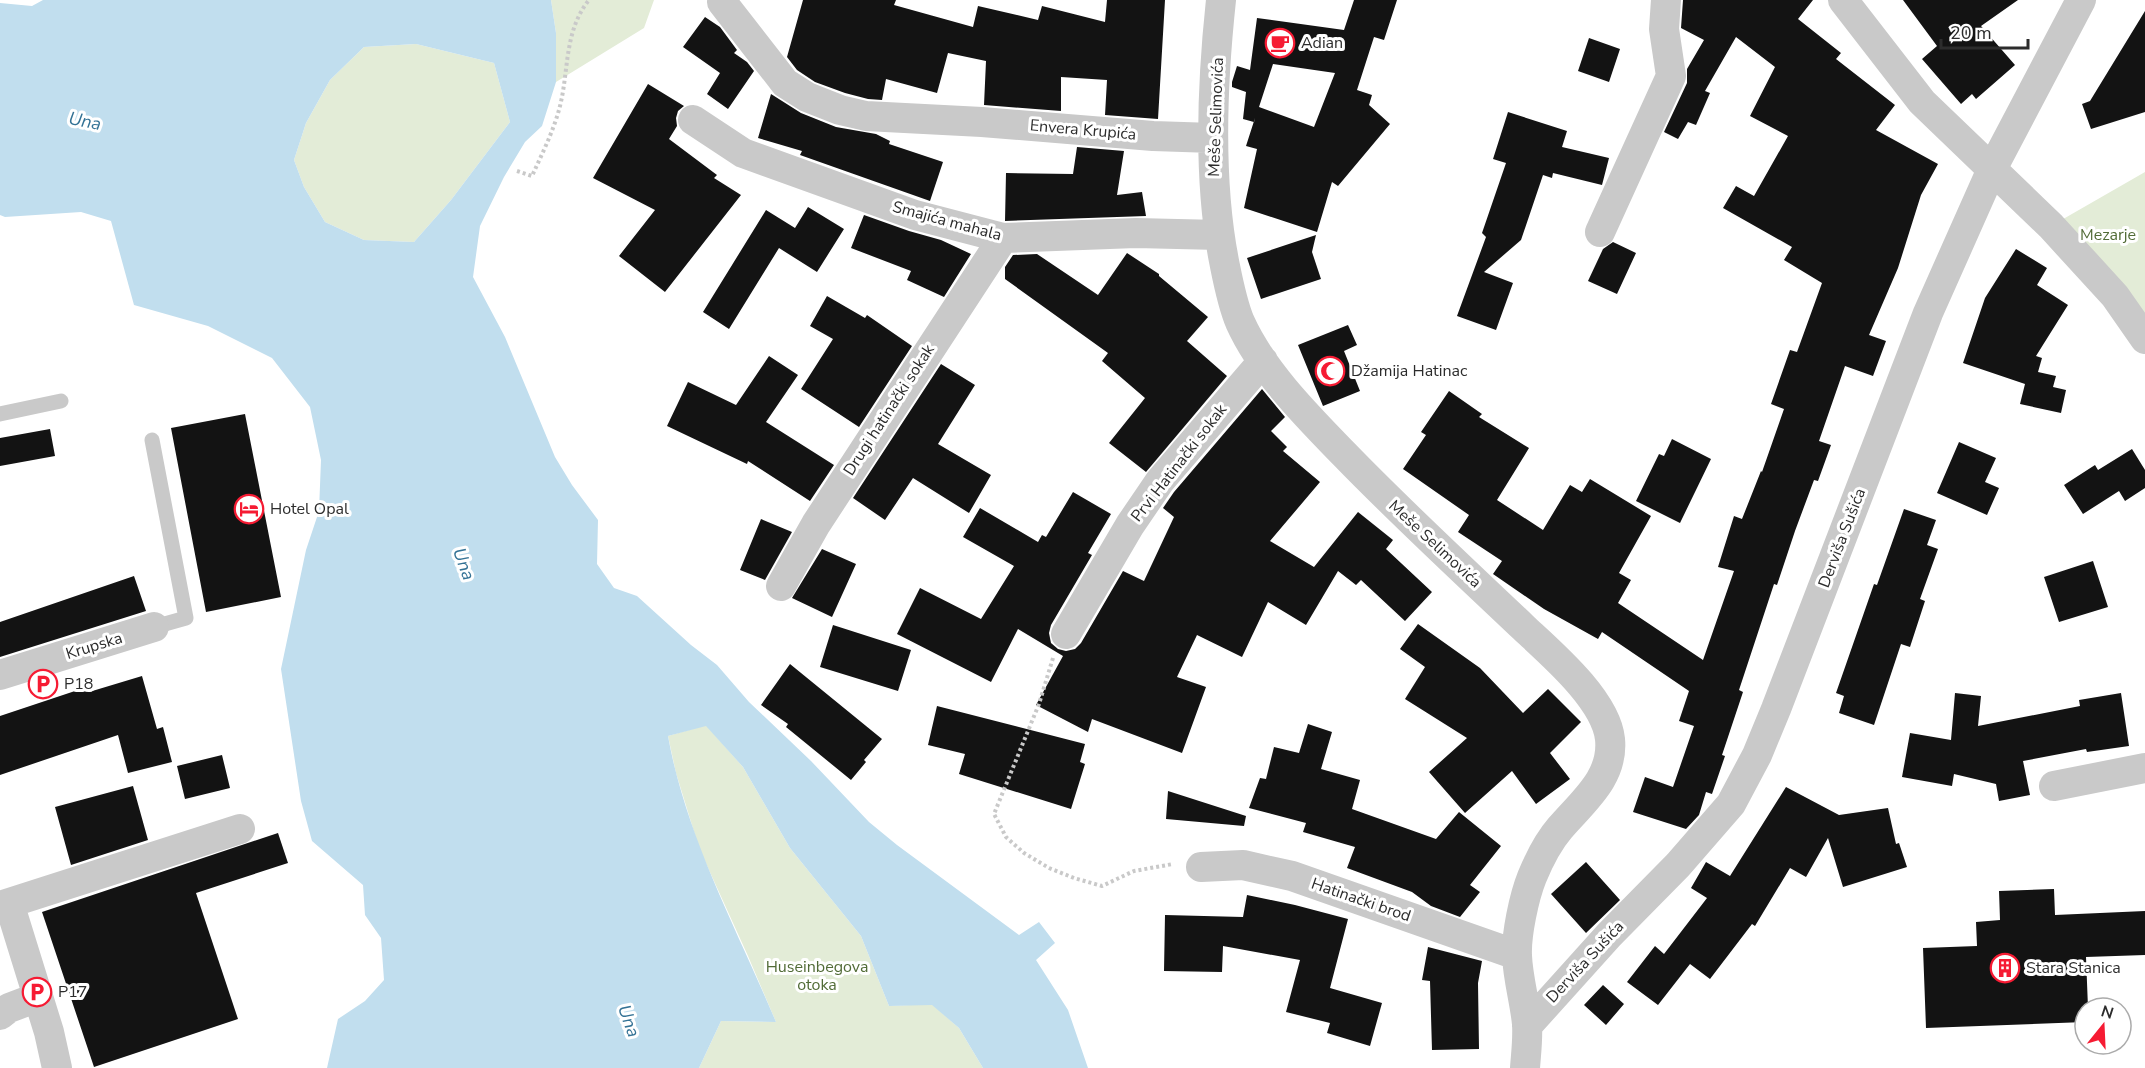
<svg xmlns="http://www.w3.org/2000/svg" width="2145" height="1068" font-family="'Nunito Sans',sans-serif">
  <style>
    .green { fill: #e3ecd7 }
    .water { fill: #c1deee; fill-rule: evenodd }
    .building { fill: #131313; fill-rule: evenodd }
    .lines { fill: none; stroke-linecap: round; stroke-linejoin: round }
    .path { stroke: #c9c9c9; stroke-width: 4; stroke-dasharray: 3 3; stroke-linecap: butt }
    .lane { stroke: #c9c9c9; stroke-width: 15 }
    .street { stroke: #c9c9c9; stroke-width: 30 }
    .labels { text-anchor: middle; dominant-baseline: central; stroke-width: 6; stroke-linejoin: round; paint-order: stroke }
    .poi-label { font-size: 16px; fill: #2c2c2c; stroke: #fff; text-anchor: start }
    .street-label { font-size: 16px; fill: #2c2c2c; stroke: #fff }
    .park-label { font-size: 16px; fill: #516b36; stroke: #fff }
    .water-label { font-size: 18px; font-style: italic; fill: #337295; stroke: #fff }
  </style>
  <rect width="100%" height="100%" fill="#fff"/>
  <path class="green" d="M551,0h103l-10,28 -88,54v-49z
    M416,44l78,19 16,59 -59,78 -37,42 -50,-2 -39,-18 -21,-35 -10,-27 12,-37 24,-43 34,-33z
    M2145,172v167l-94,-113z
    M706,725l37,42 47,81 71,88 28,70 43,-2 27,24 24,40h-284l22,-47 55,1 -28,-66 -49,-108 -23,-75 -8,-37z"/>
  <path class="water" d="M43,0h508l5,33v49l-14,44 -17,16 -21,35 -24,49 -7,51 32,60 50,120 17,28 26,35 -1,44 17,24 23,8 54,49 26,20 32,37 62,59 58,61 28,23 122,90 20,-13 16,21 -19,17 32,50 20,58h-105l-24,-40 -27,-23 -43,1 -28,-70 -71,-88 -47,-81 -37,-41 -38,10c18,101 69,193 108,286l-55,-1 -22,47h-372l11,-49 27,-18 19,-21 -3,-42 -16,-23 -2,-30 -51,-44 -11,-40 -20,-132 25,-119 13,-39 2,-51 -11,-53 -38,-49 -64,-32 -74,-21 -23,-84 -30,-9 -76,5 -5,-2v-212l32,3zM416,44l78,19 16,59 -59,78 -37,42 -50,-2 -39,-18 -21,-35 -10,-27 12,-37 24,-43 34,-33z"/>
  <path class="building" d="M803,0h93l-2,5 79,22 5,-21 60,14 4,-14 63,16 2,-22h58l-7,119 -53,-4 2,-35 -46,-3v34l-77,-6 2,-44 -38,-8 -11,40 -51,-14 -4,21 -14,-1 -23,-6 -30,-11 -18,-12 -10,-13z
    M1354,0h43l-13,40 -10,-3 -17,53 15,5 -3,10 21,19 -52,62 -6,-4 -15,50 -73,-24 13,-59 -11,-3 9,-28 -1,4 -11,-3 3,-27 -14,-5v-5l5,-16 13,4 7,-52 87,12zM1273,64l62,9 -21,54 -55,-20z
    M1683,0h130l-15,19 43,34 -5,6 59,46 -19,25 62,34 -17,31 -23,73 -29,67 17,6 -13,35 -28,-10 -26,75 12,4 -13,36 -4,-1 -19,51 -18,54 -3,-1 -35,106 4,2 -21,63 3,1 -13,38 -6,-2 -7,23 -13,14 -53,-17 12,-35 28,10 21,-61 -15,-5 10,-30 -87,-59 -4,7 -54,-30 -51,-35 9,-13 -44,-29 11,-17 -66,-46 23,-34 -5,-3 28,-41 33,23 -3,3 50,31 -32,52 46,30 27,-45 12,7 8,-13 61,37 -32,57 12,7 -13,23 85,57 31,-89 -16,-4 16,-51 8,3 19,-48 1,1 22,-63 -13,-5 19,-54 7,2 25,-69 -38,-23 8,-13 -69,-39 13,-22 18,10 34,-60 -38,-20 25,-49 -39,-30 -31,54 5,2 -14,32 -8,-3 -10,17 -14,-7 23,-49v-14l17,-29 -23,-12z
    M1903,0h115l-37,26 34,39 -39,34 -4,-5 -11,10 -39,-45 15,-13z
    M2145,11v101l-54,17 -9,-25 8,-3z
    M705,17l15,10 17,23 -3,3 13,9 7,9 -26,38 -21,-15 13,-21 -37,-26z
    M1589,38l31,11 -11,33 -31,-11z
    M648,84l36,22 -6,5 -2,7 1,8 -8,13 48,36 -3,3 27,17 -76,97 -46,-36 36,-46 -62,-32z
    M771,94l30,19 35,14 40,7 14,7 -1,3 54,18 -13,39 -130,-46 2,-4 -44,-13z
    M1508,112l59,19 -5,16 47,11 -7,27 -49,-12 -1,5 -9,-3 -22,65 -37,32 29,11 -17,47 -39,-14 29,-79 -4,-4 24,-70 -13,-4z
    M1077,147l47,4 -7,44 25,-3 4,24 -141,5 1,-48 67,1z
    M808,207l36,22 -27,43 -38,-24 -50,81 -26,-17 63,-102 29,18z
    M864,215l45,16 32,9 30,14 -27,43 -37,-17 4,-9 -60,-23z
    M1316,235l-4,17 9,27 -60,20 -14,-41z
    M1613,242l23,11 -19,41 -29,-13 15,-32z
    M2016,249l31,19 -10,17 31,20 -32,51 6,2 -4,14 18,4 -3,11 13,3 -5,23 -41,-9 5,-20 -62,-21 22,-65z
    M1127,253l32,21v2l49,41 -21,24 40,35 -81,96 -37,-29 36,-45 -43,-37 6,-8 -103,-74v-12l8,-12 24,-1 61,41z
    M827,296l38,22 2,-3 45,31 -53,81 -58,-38 32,-50 -23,-13z
    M1348,325l9,20 -13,6 16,40 -37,15 -25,-61z
    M769,356l29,19 -32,47 68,43 -24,36 -62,-40 -1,3 -80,-38 21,-44 48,23z
    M941,364l34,21 -37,59 53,31 -22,38 -56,-35 -28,42 -32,-22z
    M1262,389l23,28 -14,14 16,16 -4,4 37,31 -50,59 44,26 44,-55 35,28 -7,9 46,43 -27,29 -44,-41 -5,5 -18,-14 -32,54 -38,-23 -26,55 -45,-22 -20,42 29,10 -24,66 -90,-34 -4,13 -52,-27 27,-49 -45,-27 -27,53 -94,-48 23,-46 61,31 33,-53 -51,-29 17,-29 58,34 4,-7 4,2 27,-45 38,22 -23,39 4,2 -41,70 -2,8 2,10 7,6 8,2 9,-2 6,-6 42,-72 21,10 30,-64 -11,-9 11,-16z
    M245,414l36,183 -75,15 -35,-184z
    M50,429l5,27 -55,10v-28z
    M1672,439l39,20 -31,64 -44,-22 23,-47 5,2z
    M1959,442l37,16 -11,24 14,6 -12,27 -50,-22z
    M2132,449l13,21v18l-20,13 -6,-10 -36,23 -19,-29 31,-20 3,5z
    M1904,509l32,11 -9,25 11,4 -18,50 5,2 -15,46 -9,-3 -27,81 -35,-12 5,-17 -8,-3 38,-109 3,1z
    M761,519l31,13 -27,48 -25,-10z
    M822,549l34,15 -24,53 -40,-19z
    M2093,561l15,46 -49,15 -15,-45z
    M134,576l12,35 -146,46v-35z
    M1418,624l62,44 43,45 25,-24 33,33 -31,31 20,26 -34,25 -24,-33 -47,42 -36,-41 38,-34 -62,-39 20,-32 -25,-18z
    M833,625l78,25 -13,41 -78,-24z
    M790,664l92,75 -18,21 2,2 -15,18 -65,-53 2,-3 -27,-19z
    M142,676l15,53 6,-2 9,35 -44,11 -10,-38 -118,40v-59l87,-29 2,5z
    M1955,693l26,3 -3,30 102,-20 -1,-6 42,-7 8,53 -42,6 -1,-3 -63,12 7,34 -31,6 -3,-17 -42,-10 -2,12 -50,-9 8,-44 41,7z
    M937,706l148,38 -5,18 5,2 -14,45 -112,-35 6,-20 -37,-9z
    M1308,724l24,8 -11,37 39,11 -8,29 84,30 23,-27 42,34 -31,39 10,7 -20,25 -29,-11 -19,-14 -65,-24 8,-21 -52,-15 3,-9 -57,-15 11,-30 6,1 8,-32 25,6z
    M222,755l8,33 -45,11 -8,-33z
    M133,786l15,54 -77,25 -16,-58z
    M1786,787l53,28 49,-7 8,36 3,-1 8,24 -64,20 -15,-49 -22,39 -16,-9 -35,58 -3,-2 -42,55 -20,-15 -32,41 -31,-23 28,-36 9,8 43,-56 -16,-10 15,-26 24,14z
    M1168,791l78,25 -2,10 -78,-7z
    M278,833l10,30 -92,30 42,126 -144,48 -52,-155z
    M1586,862l34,38 -34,33 -35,-39z
    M2054,889l1,26 90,-4v44l-59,2 2,51h-3v14l-159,6 -3,-80 54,-2 -1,-24 24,-2 -1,-29z
    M1247,895l48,10 53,14 -18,69 52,15 -12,43 -43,-13 3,-10 -44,-11 14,-52 -77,-14 -1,26 -58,-1 1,-56 78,2z
    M1428,947l54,14 -4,22 1,66 -47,1 -2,-69 -8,-1z
    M1603,985l21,19 -18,21 -22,-20z"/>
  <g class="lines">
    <path class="path" d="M517,171l15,5c10,-22 22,-46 28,-70 9,-36 4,-75 29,-106
      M1053,658l-14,46 -45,110 12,23 18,16 25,15 25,10 28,8 32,-15 39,-7"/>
    <path class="lane" d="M0,414l61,-13
      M152,440l34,178 -32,9"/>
    <path class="street" d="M1221,0c-9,84 -13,179 3,261 4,20 8,42 16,61 22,49 67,94 104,132 58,60 119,116 180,174 28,26 82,72 86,111 4,39 -28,63 -50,89 -13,15 -21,32 -28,49 -8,20 -16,58 -15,79 1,23 8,46 10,68 1,15 -1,30 -2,44
      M1843,0l79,102 129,124 64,70 30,43
      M722,2l63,81 22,14 33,13 26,6 116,6 171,14 60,2
      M693,120l50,33 172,62 88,23 133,-5 83,2
      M1600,232l71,-156 -7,-47 2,-29
      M781,586l35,-62 187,-286
      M1066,634l64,-109 30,-44 103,-120
      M0,675l154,-48
      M2054,786l91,-18
      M1201,867l42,-2 49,11 225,79
      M9,903l40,129 8,36
      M0,906l240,-77
      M0,1015l9,-7 29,-11
      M1527,1026l82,-91 69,-70 53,-61 26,-49 19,-46 152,-396 64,-144 89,-169"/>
  </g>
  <defs>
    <g id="cafe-ring" transform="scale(1.5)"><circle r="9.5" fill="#fff" stroke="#f61b33" stroke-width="1.5"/><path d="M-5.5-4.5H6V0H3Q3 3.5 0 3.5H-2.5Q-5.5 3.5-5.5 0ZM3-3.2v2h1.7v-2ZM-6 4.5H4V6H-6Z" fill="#f61b33"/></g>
    <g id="mosque-ring" transform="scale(1.5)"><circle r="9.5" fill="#fff" stroke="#f61b33" stroke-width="1.5"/><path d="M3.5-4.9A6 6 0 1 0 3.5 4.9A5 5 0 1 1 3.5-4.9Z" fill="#f61b33"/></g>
    <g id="hotel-ring" transform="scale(1.5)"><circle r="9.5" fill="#fff" stroke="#f61b33" stroke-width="1.5"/><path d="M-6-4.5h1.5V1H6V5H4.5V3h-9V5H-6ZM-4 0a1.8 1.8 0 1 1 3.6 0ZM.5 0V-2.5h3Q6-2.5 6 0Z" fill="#f61b33"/></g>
    <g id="parking-ring" transform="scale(1.5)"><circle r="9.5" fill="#fff" stroke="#f61b33" stroke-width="1.5"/><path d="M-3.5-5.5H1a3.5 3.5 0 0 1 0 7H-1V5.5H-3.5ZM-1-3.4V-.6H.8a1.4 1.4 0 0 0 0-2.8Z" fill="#f61b33"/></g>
    <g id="building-ring" transform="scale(1.5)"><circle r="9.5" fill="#fff" stroke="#f61b33" stroke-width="1.5"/><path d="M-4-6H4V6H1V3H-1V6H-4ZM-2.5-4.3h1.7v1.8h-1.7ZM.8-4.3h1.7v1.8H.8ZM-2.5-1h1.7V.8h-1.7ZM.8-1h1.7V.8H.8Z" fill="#f61b33"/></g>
  </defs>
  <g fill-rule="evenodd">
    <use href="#cafe-ring" x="1280" y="43"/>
    <use href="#mosque-ring" x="1330" y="371"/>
    <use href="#hotel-ring" x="249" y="509"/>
    <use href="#parking-ring" x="43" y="684"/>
    <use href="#building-ring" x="2005" y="968"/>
    <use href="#parking-ring" x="37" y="992"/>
  </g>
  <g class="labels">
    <g class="poi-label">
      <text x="1301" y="43">Adian</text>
      <text x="1351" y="371">Džamija Hatinac</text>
      <text x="270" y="509">Hotel Opal</text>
      <text x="64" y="684">P18</text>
      <text x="2026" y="968">Stara Stanica</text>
      <text x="58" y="992">P17</text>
    </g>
    <g class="street-label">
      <text transform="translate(1216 117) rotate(-88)">Meše Selimovića</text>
      <text transform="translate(1083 130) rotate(5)">Envera Krupića</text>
      <text transform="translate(947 221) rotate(15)">Smajića mahala</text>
      <text transform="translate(889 410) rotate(-57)">Drugi hatinački sokak</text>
      <text transform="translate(1179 463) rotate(-52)">Prvi Hatinački sokak</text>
      <text transform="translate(1842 538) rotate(-69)">Derviša Sušića</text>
      <text transform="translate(1435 544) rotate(43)">Meše Selimovića</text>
      <text transform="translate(94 646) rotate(-17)">Krupska</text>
      <text transform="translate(1361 900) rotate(19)">Hatinački brod</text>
      <text transform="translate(1585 962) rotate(-47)">Derviša Sušića</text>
    </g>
    <g class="park-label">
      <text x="2108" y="235">Mezarje</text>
      <text x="817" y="967">Huseinbegova<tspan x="817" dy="18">otoka</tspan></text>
    </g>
    <g class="water-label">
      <text transform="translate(85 121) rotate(11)">Una</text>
      <text transform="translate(464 564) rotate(70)">Una</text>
      <text transform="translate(629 1021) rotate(70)">Una</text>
    </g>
  </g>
  <g transform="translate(2103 1026) rotate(18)"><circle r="28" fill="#ffffff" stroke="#ababab" stroke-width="1.5"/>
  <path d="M0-4.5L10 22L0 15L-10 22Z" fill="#f61b33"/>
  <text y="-9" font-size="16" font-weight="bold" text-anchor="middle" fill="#2c2c2c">N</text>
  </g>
  <path d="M1941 39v9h87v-9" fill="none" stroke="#2c2c2c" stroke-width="3"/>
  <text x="1950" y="39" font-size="18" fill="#2c2c2c" stroke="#ffffff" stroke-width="4.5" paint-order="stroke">20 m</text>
</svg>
